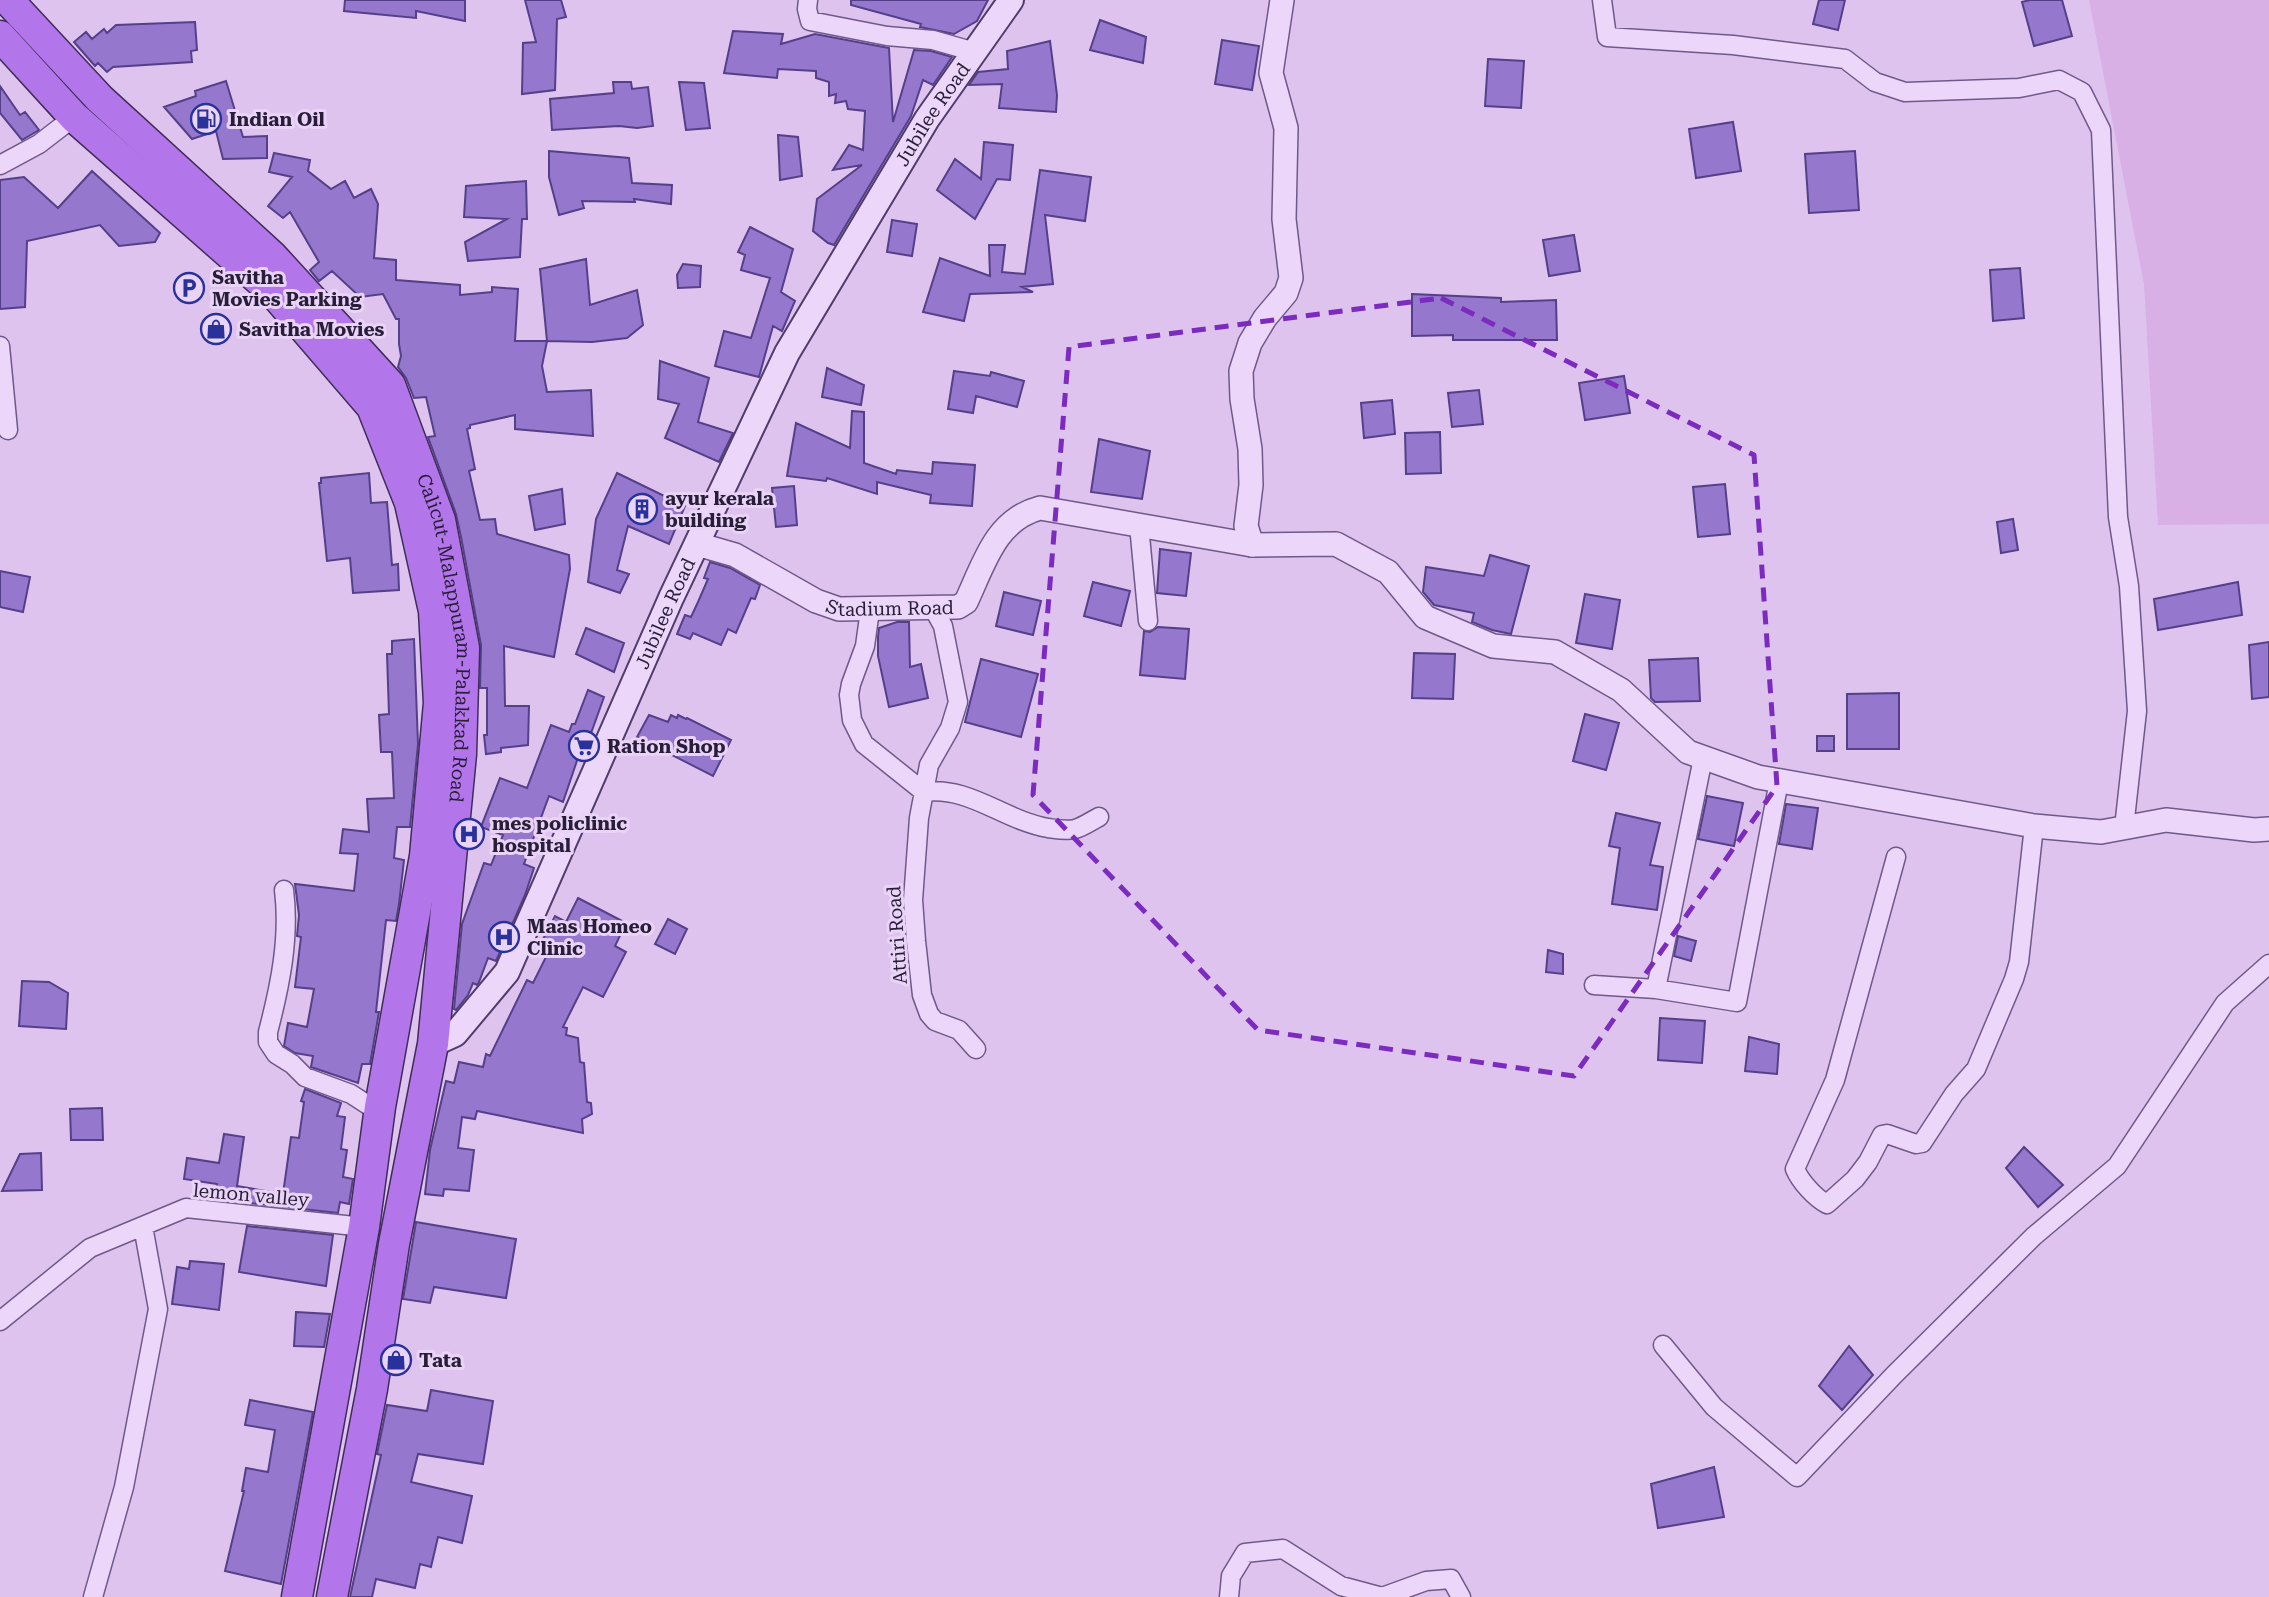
<svg xmlns="http://www.w3.org/2000/svg" width="2269" height="1597" font-family="'Roboto Serif',serif">
  <style>
    .farmland { fill: #d8b0e5 }
    .building { fill: #9578ce; stroke: #563f89; stroke-width: 2 }
    .lines { fill: none; stroke-linecap: round; stroke-linejoin: round }
    .minor-casing { stroke: #6f598a; stroke-width: 21 }
    .tertiary-casing { stroke: #6f598a; stroke-width: 26 }
    .secondary-casing { stroke: #503c6b; stroke-width: 28 }
    .trunk-casing { stroke: #3e2e57; stroke-width: 33 }
    .minor { stroke: #ecd6f9; stroke-width: 18 }
    .tertiary { stroke: #ecd6f9; stroke-width: 23 }
    .secondary { stroke: #ecd6f9; stroke-width: 24 }
    .trunk { stroke: #b376ea; stroke-width: 30 }
    .marked { fill: none; stroke: #7b2cbf; stroke-width: 5; stroke-dasharray: 14 9; stroke-linejoin: round }
    .labels { text-anchor: middle; dominant-baseline: central; stroke-width: 6; stroke-linejoin: round; paint-order: stroke }
    .street-label { font-size: 19px; fill: #291e39; stroke: #e9d3f6 }
    .poi-label { font-size: 19px; font-weight: bold; fill: #291e39; stroke: #e9d3f6; text-anchor: start }
  </style>
  <rect width="100%" height="100%" fill="#dec3ef"/>
  <path class="farmland" d="M2089,0h180v524l-111,1 -14,-241z"/>
  <path class="building" d="M345,0h120v21l-49,-10v7l-72,-7z
    M525,0h36l5,17 -9,2 -2,71 -33,4 1,-51 13,-1z
    M851,0h137l-11,21 -23,13 -34,-7 1,-3 -70,-19z
    M1819,0h26l-7,30 -25,-6z
    M2030,0h32l10,36 -38,10 -12,-44z
    M1100,20l46,17 -3,26 -53,-13z
    M195,22l2,28 -6,1 1,11 -79,5 -6,5 -9,-9 -3,3 -21,-24 12,-10 6,7 12,-10 3,4 9,-8z
    M733,31l50,3 -2,10 34,-10 74,14 4,74 21,-72 17,1 21,6 -19,28 -10,-5 -12,36 -77,129 -6,-2 -15,-12 4,-32 45,-34 -29,5 16,-25 14,5 2,-39 -17,-2 -2,-8 -11,2 1,-9 -7,2v-14l-13,-4v-7l-38,-2 -1,9 -53,-5z
    M1222,40l37,6 -7,44 -37,-6z
    M1050,41l7,54 -1,17 -57,-4 3,-24 -33,1 9,-13 30,-3 -1,-18z
    M1488,59l36,2 -3,47 -36,-2z
    M226,81l17,56 24,-1v22l-44,1 -7,-28 -24,8 -28,-32 32,-11 -1,-5z
    M613,82h18l1,7 16,-2 5,39 -16,2 -18,-2 -67,4 -2,-31 64,-6z
    M679,82l25,1 6,45 -24,2z
    M0,86l20,29 5,-3 14,18 -17,10 -22,-27z
    M1733,122l8,49 -45,7 -7,-49z
    M778,135l20,2 4,39 -22,4z
    M984,142l29,3 -3,35 -13,-1 -22,40 -38,-29 18,-31 26,20z
    M549,151l80,7 3,25 40,2 -1,19 -37,-5 1,3 -53,-1 2,7 -25,7 -10,-38z
    M1855,151l4,59 -50,3 -4,-59z
    M274,153l36,7 -2,11 23,18 14,-8 9,17 17,-9 7,15 -4,54 22,2v20l64,5v10l32,-3v-5l26,2 -3,52h32l-5,25 5,26 44,-2 2,46 -78,-7v-14l-45,10v3l-3,1 8,40 -6,2 11,49 15,-1 2,15 72,21 1,14 -16,88 -50,-11 1,60h24l-1,39 -27,3v4l-15,2 -2,-19h3v-47h-7l1,-43 -20,-108 -5,-23 -28,-77 7,-1 -9,-39 -12,1 -8,-20 -8,-11 3,-11 -2,-12v-25h-3l-13,-25 -23,3 -28,-26 -13,10 -9,-11 9,-8 -29,-50 -7,6 -15,-12 24,-29 -23,-5z
    M1040,170l51,7 -6,44 -40,-6 8,69 -31,3 11,5 -63,2 -6,27 -41,-9 17,-54 50,18 -1,-31h16l-3,27 23,2z
    M92,171l68,62 -5,9 -36,4 -19,-21 -73,16 -2,66 -25,2v-129l24,-3 34,31z
    M526,181l1,38h-5l-2,38 -52,4 -3,-19 42,-23 -43,-2 2,-31z
    M892,220l25,4 -5,32 -25,-4z
    M750,227l43,22 -12,43 14,9 -13,30 -9,-5 -14,51 -44,-11 9,-35 27,7 19,-60 -29,-8 4,-15 -7,-3z
    M1574,235l6,36 -31,5 -6,-36z
    M586,259l4,46 47,-15 6,35 -16,13 -35,4 -45,-1 -7,-72z
    M683,264l18,2 -1,21 -22,1 -1,-13z
    M2020,268l4,50 -31,3 -3,-51z
    M1412,294l89,4v4l55,-2 1,40h-104v-5l-41,1z
    M660,361l49,17 -11,44 35,11 -14,29 -54,-24 14,-34 -21,-5z
    M827,368l37,17 -3,20 -39,-8z
    M954,371l36,5 1,-4 33,9 -7,26 -41,-11 -3,17 -25,-4z
    M1624,376l6,37 -45,7 -6,-37z
    M1479,390l4,34 -31,3 -4,-34z
    M1392,400l3,34 -31,4 -3,-35z
    M852,411l12,1v51l32,11 1,-4 35,4 1,-12 42,3 -3,41 -42,-3 1,-8 -54,-13v12l-50,-16 -1,3 -39,-5 9,-53 54,25z
    M1440,432l1,41 -35,1 -1,-41z
    M1099,439l51,12 -8,48 -51,-7z
    M369,473l2,30 16,-1 5,63 6,-1 1,26 -46,3 -3,-35 -23,3 -8,-78h2v-5z
    M617,473l68,33 -16,38 -41,-18 -11,44 12,4 -9,19 -32,-11 8,-63z
    M1725,484l5,50 -32,3 -5,-50z
    M794,486l3,39 -21,2 -4,-39z
    M562,489l3,35 -30,6 -6,-34z
    M2013,519l5,31 -17,3 -4,-31z
    M1160,549l31,4 -5,43 -29,-3z
    M1490,555l39,11 -18,68 -19,-4 -20,-8 2,-9 -40,-8 -11,-13 3,-25 58,9z
    M710,562l20,6 30,17 -5,14 -4,-1 -15,35 -8,-4 -7,16 -28,-12 -3,6 -13,-5 8,-19 6,2 7,-15 10,-23 -4,-1z
    M0,571l30,6 -7,35 -23,-5z
    M1093,582l37,9 -9,35 -37,-10z
    M2238,582l4,33 -84,15 -4,-31z
    M1004,592l37,9 -8,34 -37,-9z
    M1585,594l35,6 -8,49 -36,-6z
    M897,622h12l1,45 11,-3 7,34 -39,9 -11,-51v-19l1,-9z
    M1158,627l31,2 -4,50 -45,-4 4,-44 6,1z
    M586,628l38,15 -10,29 -38,-18z
    M414,639l4,105 -8,83h-13l-3,31 10,2 -5,44 -3,17 -10,-1 -10,92h3l-9,52h-8l-4,19 -47,-16 2,-11 -18,-3 -11,-7 4,-23 19,4 7,-38 -19,-2 6,-50 -4,-1 2,-21 -4,-31 59,7 4,-37 -18,-1 3,-24 26,3 -2,-33 27,-1 -2,-46h-11l-2,-37 10,-1 -2,-60h5v-13z
    M2269,642v55l-17,2 -3,-54z
    M1414,653l41,1 -2,45 -41,-1z
    M1698,658l2,43 -45,1 -4,-4 -2,-38z
    M981,659l57,15 -17,63 -56,-15z
    M588,690l16,7 -14,39 -4,-2 -23,68 -14,-6 -25,68 10,4 -9,27 -29,66 -8,-3 -9,24 -2,3 -4,-2 -5,12 -12,15 -2,-1 8,-85 22,-61 7,2 12,-30 -22,-8 19,-49 27,10 24,-63 18,7 3,-8h3z
    M1899,693v56h-52v-55z
    M1585,714l34,9 -13,47 -33,-9z
    M649,715l19,7 3,-7 6,3 1,-3 8,4 1,-1 44,22 -18,36 -76,-39z
    M1817,736h17v15h-17z
    M1707,796l36,7 -9,43 -36,-7z
    M1786,804l32,4 -6,41 -33,-5z
    M1616,813l44,10 -10,42 13,2 -6,43 -45,-6 8,-56 -11,-2z
    M578,898l48,25 -11,23 11,6 -23,45 -20,-10 -20,40 4,1 -1,7 12,3 2,24 4,1 3,39 4,1 1,11 -10,5 1,14 -106,-22 -2,8 -13,-2 -4,31 16,2 -5,41 -25,-2 -1,7 -18,-2 5,-44 16,-69 8,2 5,-21 24,5 3,-13 4,2 37,-76 6,3 15,-30 -10,-4 17,-33 11,6z
    M668,919l19,10 -12,25 -20,-10z
    M1678,936l18,5 -5,20 -17,-5z
    M1548,950l15,4v20l-17,-2z
    M22,981l27,1 19,11 -2,36 -47,-3z
    M1660,1018l45,3 -3,42 -44,-3z
    M1749,1037l30,7 -2,30 -32,-3z
    M305,1089l36,14 -4,13 8,1 -4,32 6,1 -4,27 10,2 -4,25 -9,-2 -2,11 -123,-14 2,-15 -33,-5 3,-21 32,5 5,-29 20,3 -7,49 46,8 8,-57 8,1 5,-36 -3,-1z
    M102,1108l1,32h-32l-1,-31z
    M2024,1147l39,38 -25,22 -32,-39z
    M41,1153l1,37 -40,1 18,-37z
    M416,1222l100,17 -10,59 -72,-11 -4,16 -27,-4z
    M247,1226l86,9 -7,51 -87,-14z
    M190,1261l34,3 -5,46 -47,-6 5,-37 12,2z
    M296,1312l34,2 -6,33 -30,-1z
    M1849,1346l24,29 -31,35 -23,-24z
    M431,1390l62,11 -10,63 -65,-10 -7,28 61,14 -10,47 -24,-6 -7,30 -11,-3 -5,24 -39,-9 -4,18h-22l31,-142 -4,-1 10,-49 40,6z
    M250,1400l63,12 -32,172 -56,-13 19,-80h-2l4,-23 22,4 7,-42 -30,-5z
    M1714,1467l10,50 -66,11 -7,-44z"/>
  <g class="lines">
    <g class="minor-casing">
      <path id="minor" d="M808,0l-1,9 3,12 77,15 46,4 42,12
        M1602,0l5,37 126,8 112,14 30,23 30,10 114,-4 40,-8 23,12 19,38 17,387 11,69 8,125 -13,117
        M0,165l39,-21 35,-27
        M0,346l8,84
        M1139,525l9,96
        M933,608l10,18 15,76 -8,26 -21,37 -10,53 -6,82 3,41 6,54 7,19 6,7 24,9 17,19
        M870,610l-5,36 -14,38 -2,11 3,25 12,24 60,48c46,-6 79,28 124,36 8,1 18,3 27,1 8,-2 16,-8 24,-12
        M1896,857l-61,223 -40,89c5,12 20,29 32,35l28,-25 13,-17 14,-27 5,-1 29,10 6,-1 32,-49 22,-25 38,-90 5,-17 15,-136
        M284,890c6,48 -4,96 -16,142v10l8,12 16,10 13,13 46,17 17,11 12,2
        M1594,985l62,4 81,13 42,-221
        M1656,989l47,-231
        M0,1321l90,-73 96,-40 178,19
        M1663,1345l51,62 83,70 97,-102 140,-139 83,-70 108,-163 44,-39
        M93,1597l31,-110 34,-178 -15,-83
        M1229,1597l2,-21 14,-23 38,-4 58,37 41,11 44,-16 25,-2 10,18"/>
    </g>
    <g class="tertiary-casing">
      <g id="tertiary">
        <path id="s1" d="M697,544l38,11 81,46 23,8 119,-2 8,-5c18,-38 29,-82 74,-94l212,37 84,-1 52,28 37,45 68,29 62,6 66,38 67,62 70,25 276,49 67,6 65,-12 88,10 15,-1"/>
        <path d="M1252,545l-6,-19 5,-41 -1,-36 -8,-50 -1,-28 9,-28 15,-25 21,-25 5,-15 -7,-59 2,-91 -15,-55 11,-73"/>
      </g>
    </g>
    <g class="secondary-casing">
      <g id="secondary">
        <path id="s2" d="M433,1044l22,-10 52,-62 164,-374 116,-245 140,-234 84,-119"/>
      </g>
    </g>
    <g class="trunk-casing">
      <g id="trunk">
        <path id="s3" d="M8,0l92,99 172,157 118,129 50,135 24,128 -3,106 -28,290 -39,200 -22,145 -40,208"/>
        <path d="M0,36l74,81 199,175 99,115 38,96 24,108 5,92 -14,153 -45,251 -16,120 -67,370"/>
      </g>
    </g>
    <use href="#minor" class="minor"/>
    <use href="#tertiary" class="tertiary"/>
    <use href="#secondary" class="secondary"/>
    <use href="#trunk" class="trunk"/>
  </g>
  <path class="marked" d="M1441,298l313,157 23,331 -203,290 -316,-46 -225,-235 36,-448z"/>
  <defs>
    <g id="fuel-ring" transform="scale(1.575)"><circle r="9.5" fill="#e9d3f6" stroke="#28329a" stroke-width="1.5"/><path d="M-5.5-6h7V0h2V4h1.3V-2.5L3-4.5l.8-.8L6-3V5H2.5V1h-1V6h-7ZM-4.2-4.7v3.2H.2V-4.7Z" fill="#28329a"/></g>
    <g id="parking-ring" transform="scale(1.575)"><circle r="9.5" fill="#e9d3f6" stroke="#28329a" stroke-width="1.5"/><path d="M-3.5-5.5H1a3.5 3.5 0 0 1 0 7H-1V5.5H-3.5ZM-1-3.4V-.6H.8a1.4 1.4 0 0 0 0-2.8Z" fill="#28329a"/></g>
    <g id="shop-ring" transform="scale(1.575)"><circle r="9.5" fill="#e9d3f6" stroke="#28329a" stroke-width="1.5"/><path d="M-5-2.5h2.3a2.7 3.5 0 0 1 5.4 0H5L5.5 6h-11ZM-1.5-2.5h3a1.5 2.3 0 0 0-3 0Z" fill="#28329a"/></g>
    <g id="building-ring" transform="scale(1.575)"><circle r="9.5" fill="#e9d3f6" stroke="#28329a" stroke-width="1.5"/><path d="M-4-6H4V6H1V3H-1V6H-4ZM-2.5-4.3h1.7v1.8h-1.7ZM.8-4.3h1.7v1.8H.8ZM-2.5-1h1.7V.8h-1.7ZM.8-1h1.7V.8H.8Z" fill="#28329a"/></g>
    <g id="supermarket-ring" transform="scale(1.575)"><circle r="9.5" fill="#e9d3f6" stroke="#28329a" stroke-width="1.5"/><path d="M-6-5.5h2.5l.6 2H6L4.5 2H-2.5L-4.4-4H-6ZM-1.5 3.2a1.3 1.3 0 1 0 .1 0ZM3 3.2a1.3 1.3 0 1 0 .1 0Z" fill="#28329a"/></g>
    <g id="hospital-ring" transform="scale(1.575)"><circle r="9.5" fill="#e9d3f6" stroke="#28329a" stroke-width="1.5"/><path d="M-5-5h3v3.5h4V-5h3V5h-3V1.5h-4V5h-3Z" fill="#28329a"/></g>
  </defs>
  <g fill-rule="evenodd">
    <use href="#fuel-ring" x="206" y="119"/>
    <use href="#parking-ring" x="189" y="288"/>
    <use href="#shop-ring" x="216" y="329"/>
    <use href="#building-ring" x="642" y="509"/>
    <use href="#supermarket-ring" x="584" y="746"/>
    <use href="#hospital-ring" x="469" y="834"/>
    <use href="#hospital-ring" x="504" y="937"/>
    <use href="#shop-ring" x="396" y="1360"/>
  </g>
  <g class="labels">
    <g class="street-label">
      <text stroke="none"><textPath href="#s2" startOffset="1064">Jubilee Road</textPath></text>
      <text stroke="none"><textPath href="#s1" startOffset="208">Stadium Road</textPath></text>
      <text stroke="none"><textPath href="#s2" startOffset="497">Jubilee Road</textPath></text>
      <text stroke="none"><textPath href="#s3" startOffset="805">Calicut-Malappuram-Palakkad Road</textPath></text>
      <text transform="translate(897 935) rotate(-94)">Attiri Road</text>
      <text transform="translate(251 1195) rotate(5)">lemon valley</text>
    </g>
    <g class="poi-label">
      <text x="229" y="119">Indian Oil</text>
      <text x="212" y="277">Savitha<tspan x="212" dy="22">Movies Parking</tspan></text>
      <text x="239" y="329">Savitha Movies</text>
      <text x="665" y="498">ayur kerala<tspan x="665" dy="22">building</tspan></text>
      <text x="607" y="746">Ration Shop</text>
      <text x="492" y="823">mes policlinic<tspan x="492" dy="22">hospital</tspan></text>
      <text x="527" y="926">Maas Homeo<tspan x="527" dy="22">Clinic</tspan></text>
      <text x="419" y="1360">Tata</text>
    </g>
  </g>
</svg>
